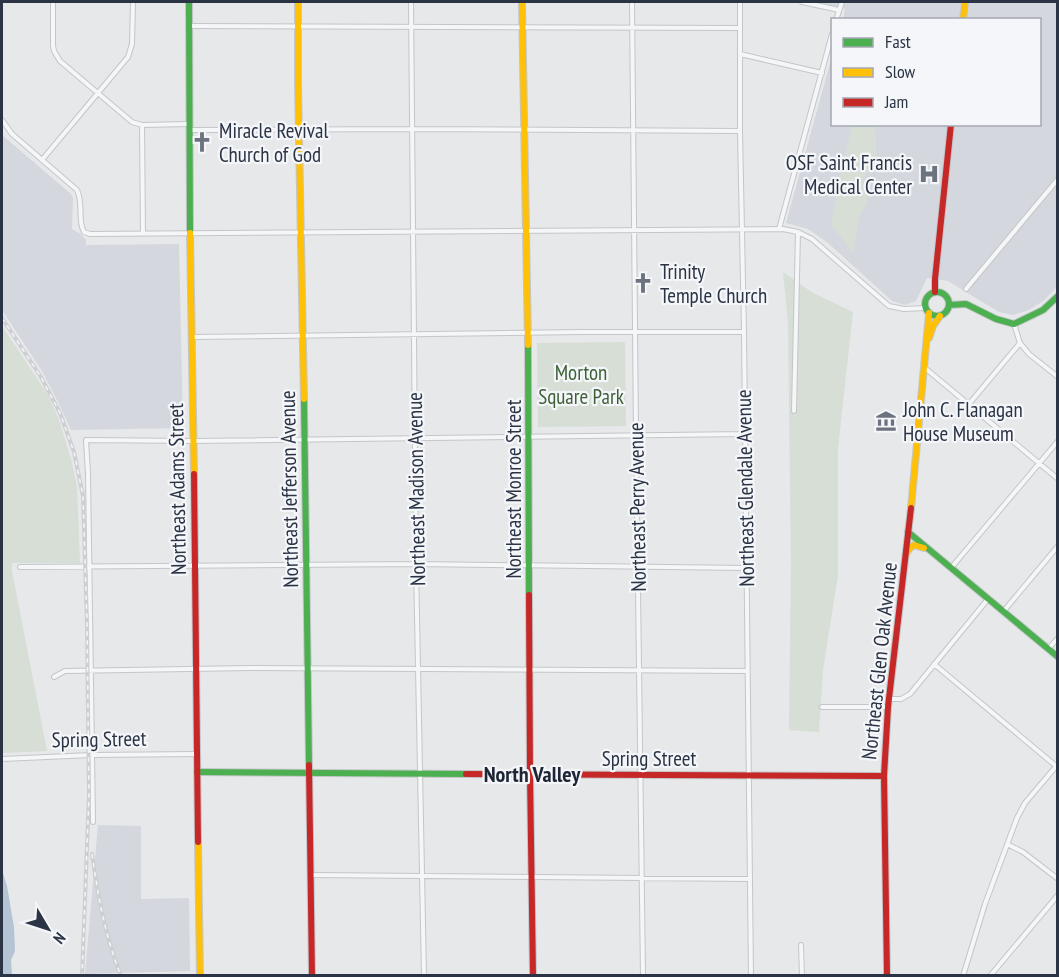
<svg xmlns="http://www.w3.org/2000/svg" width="1059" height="977" font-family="'PT Sans Narrow',sans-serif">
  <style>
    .built { fill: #d4d7dd }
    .green { fill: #d6ded6 }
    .water { fill: #b4c4d5 }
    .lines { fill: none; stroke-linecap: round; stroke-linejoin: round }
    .street-casing { stroke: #c4c6c8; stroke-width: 6 }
    .fast-casing { stroke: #c4c6c8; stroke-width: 8 }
    .slow-casing { stroke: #c4c6c8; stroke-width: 8 }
    .jam-casing { stroke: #c4c6c8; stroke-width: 8 }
    .street { stroke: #f5f6f7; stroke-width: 4 }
    .fast { stroke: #4caf50; stroke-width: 6 }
    .slow { stroke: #ffc107; stroke-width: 6 }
    .jam { stroke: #c62828; stroke-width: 6 }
    .rail-casing { stroke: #cecfd2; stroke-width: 4 }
    .rail { stroke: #f4f6f9; stroke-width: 1.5; stroke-dasharray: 4.5; stroke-linecap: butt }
    .labels { text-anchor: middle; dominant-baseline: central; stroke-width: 4.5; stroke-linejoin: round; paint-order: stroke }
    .poi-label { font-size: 21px; fill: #2b3445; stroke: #f4f6f9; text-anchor: start }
    .park-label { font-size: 21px; fill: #3f6138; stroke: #f4f6f9 }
    .street-label { font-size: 21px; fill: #2b3445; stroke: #f4f6f9 }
    .neighbourhood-label { font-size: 22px; font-weight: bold; fill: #1d2536; stroke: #f4f6f9 }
  </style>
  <rect width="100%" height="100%" fill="#e6e8ea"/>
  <path class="built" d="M816,2h241l1,284 -15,15 -14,9 -16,5 -14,-3 -51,-31 -21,-3 -11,23 -11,4 -13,-4 -64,-58 -20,-14 -22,-6 46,-167v68h208v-104l-197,-1 2,-10z
    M2,135l69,59 2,4 -1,31 9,5 5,6v5l93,-1 4,184 -112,2 -12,-26 -17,-33 -40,-61z
    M98,825l43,1v73l48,-1 1,73 -105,3z"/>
  <path class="green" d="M852,125h23l2,32 -14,22 5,23 -8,12 -7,39 -22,-29 7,-38z
    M783,272l30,21 40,19 -15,136v127l-15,95 -4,62 -30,-2 2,-164 -3,-243z
    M2,326l46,69 11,25 12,39 6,27 3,77h-68v8l35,180 -45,2z
    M625,342l1,84 -88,1 -1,-84z"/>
  <path class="water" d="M2,870l5,16 7,41 1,24 -4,9 1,15h-10z"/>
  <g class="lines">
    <g class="street-casing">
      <path id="street" d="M53,2v44l1,5 6,10 72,61 10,3 46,-1
        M411,2l5,562 8,412
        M632,2l4,433 7,541
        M740,2v129l4,201 7,644
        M802,2l37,8
        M836,20l6,-18
        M190,26l550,2
        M740,54l82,19
        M2,120l10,14 65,56c7,14 0,30 7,42l6,2 693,-5 15,3 14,7 77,67 15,3 21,-1
        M142,125l1,109
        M190,130l222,-1 328,2
        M42,160l86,-103 4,-13 1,-42
        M779,229l53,-195
        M966,289l92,-110
        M1014,324l6,19 9,11 29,23
        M192,337l390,-5h162
        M925,368l133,111
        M969,404l51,-61
        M794,411l4,-179
        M20,567l396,-3 330,4
        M951,568l107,-127
        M1003,612l55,-66
        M1048,649l10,-11
        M934,664l122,102
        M54,677l11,-6 186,-3 496,3
        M889,699h12l9,-5 78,-95
        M822,707h66
        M2,759l90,-4 105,-1
        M93,822l-5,-348 -2,-34 107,1 552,-7
        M1007,844l16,8 35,27
        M310,875l440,4
        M801,945l1,31
        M963,976l22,-72 32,-86 8,-15 33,-39
        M990,976l68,-81"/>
    </g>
    <g class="fast-casing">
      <path id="fast" d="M189,2l1,231
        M925 304a12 12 0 1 1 24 0a12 12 0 1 1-24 0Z
        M949,305l17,-1 30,15 18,5 29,-14 15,-14
        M528,345l1,250
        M304,399l5,366
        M908,532l150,125
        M197,772l269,2"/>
    </g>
    <g class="slow-casing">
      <path id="slow" d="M298,2v83l6,314
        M522,2l6,343
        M963,20l2,-18
        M190,233l4,241
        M929,338l4,-12 7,-10
        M911,508l18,-195
        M906,554l3,-5 5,-4 10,3
        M198,842l2,134"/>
    </g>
    <g class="jam-casing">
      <path id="jam" d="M935,292v-13l16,-155
        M194,474l4,368
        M529,595l1,179 3,202
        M309,765l3,211
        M466,774l418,2
        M887,976l-3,-200 4,-69 23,-199"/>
    </g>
    <use href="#street" class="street"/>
    <use href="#fast" class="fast"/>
    <use href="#slow" class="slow"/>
    <use href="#jam" class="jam"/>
    <g class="rail-casing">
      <path id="rail" d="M2,318l39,59 19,36 14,39 9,44 4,127 2,172 -7,181
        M92,854c6,42 13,82 29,122"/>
    </g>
    <use href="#rail" class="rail"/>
  </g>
  <defs>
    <g id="church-bare" transform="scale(1.62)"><path d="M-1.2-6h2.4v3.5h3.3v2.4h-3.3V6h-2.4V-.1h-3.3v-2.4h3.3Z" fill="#6c737f" stroke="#f4f6f9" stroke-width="2.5" paint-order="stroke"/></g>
    <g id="hospital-bare" transform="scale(1.62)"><path d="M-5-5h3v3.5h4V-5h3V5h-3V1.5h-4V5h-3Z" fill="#6c737f" stroke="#f4f6f9" stroke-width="2.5" paint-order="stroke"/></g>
    <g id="museum-bare" transform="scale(1.62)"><path d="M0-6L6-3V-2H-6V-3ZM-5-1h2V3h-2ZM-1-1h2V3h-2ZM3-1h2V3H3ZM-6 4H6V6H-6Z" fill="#6c737f" stroke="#f4f6f9" stroke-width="2.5" paint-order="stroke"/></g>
  </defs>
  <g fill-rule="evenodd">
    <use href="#church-bare" x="202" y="142"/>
    <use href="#hospital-bare" x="929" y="174"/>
    <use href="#church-bare" x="643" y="283"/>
    <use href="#museum-bare" x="886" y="421"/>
  </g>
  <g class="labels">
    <g class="poi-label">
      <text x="219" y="130">Miracle Revival<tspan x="219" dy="24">Church of God</tspan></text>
      <text x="912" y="162" text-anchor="end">OSF Saint Francis<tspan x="912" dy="24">Medical Center</tspan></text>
      <text x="660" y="271">Trinity<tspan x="660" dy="24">Temple Church</tspan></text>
      <text x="903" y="409">John C. Flanagan<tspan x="903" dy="24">House Museum</tspan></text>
    </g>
    <g class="park-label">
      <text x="581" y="372">Morton<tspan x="581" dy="24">Square Park</tspan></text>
    </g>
    <g class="street-label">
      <text transform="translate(745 488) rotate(-91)">Northeast Glendale Avenue</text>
      <text transform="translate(177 489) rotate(-91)">Northeast Adams Street</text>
      <text transform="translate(289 489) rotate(-91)">Northeast Jefferson Avenue</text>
      <text transform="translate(416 489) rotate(-91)">Northeast Madison Avenue</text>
      <text transform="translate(513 489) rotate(-90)">Northeast Monroe Street</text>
      <text transform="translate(637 507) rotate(-91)">Northeast Perry Avenue</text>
      <text transform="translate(879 661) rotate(-84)">Northeast Glen Oak Avenue</text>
      <text transform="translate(99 739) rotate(-1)">Spring Street</text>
      <text x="649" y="758">Spring Street</text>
    </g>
    <g class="neighbourhood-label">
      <text x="532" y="774">North Valley</text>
    </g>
  </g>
  <rect width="1059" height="977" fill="none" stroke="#2b3445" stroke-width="6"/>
  <rect x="831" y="18" width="210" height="108" fill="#f4f6f9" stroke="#a4a8b1" stroke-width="1.5"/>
  <rect x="843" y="38" width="30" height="9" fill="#4caf50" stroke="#a4a8b1" stroke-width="1.5"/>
  <text x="885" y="48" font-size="18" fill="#2b3445">Fast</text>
  <rect x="843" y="68" width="30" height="9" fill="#ffc107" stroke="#a4a8b1" stroke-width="1.5"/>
  <text x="885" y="78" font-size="18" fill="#2b3445">Slow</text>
  <rect x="843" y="98" width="30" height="9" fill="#c62828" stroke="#a4a8b1" stroke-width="1.5"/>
  <text x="885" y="108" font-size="18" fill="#2b3445">Jam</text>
  <g transform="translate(48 929) rotate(129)" stroke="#f4f6f9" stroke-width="4.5" paint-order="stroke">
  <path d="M0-4.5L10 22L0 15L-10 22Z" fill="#2b3445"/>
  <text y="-9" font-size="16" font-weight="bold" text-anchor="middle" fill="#2b3445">N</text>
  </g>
</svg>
